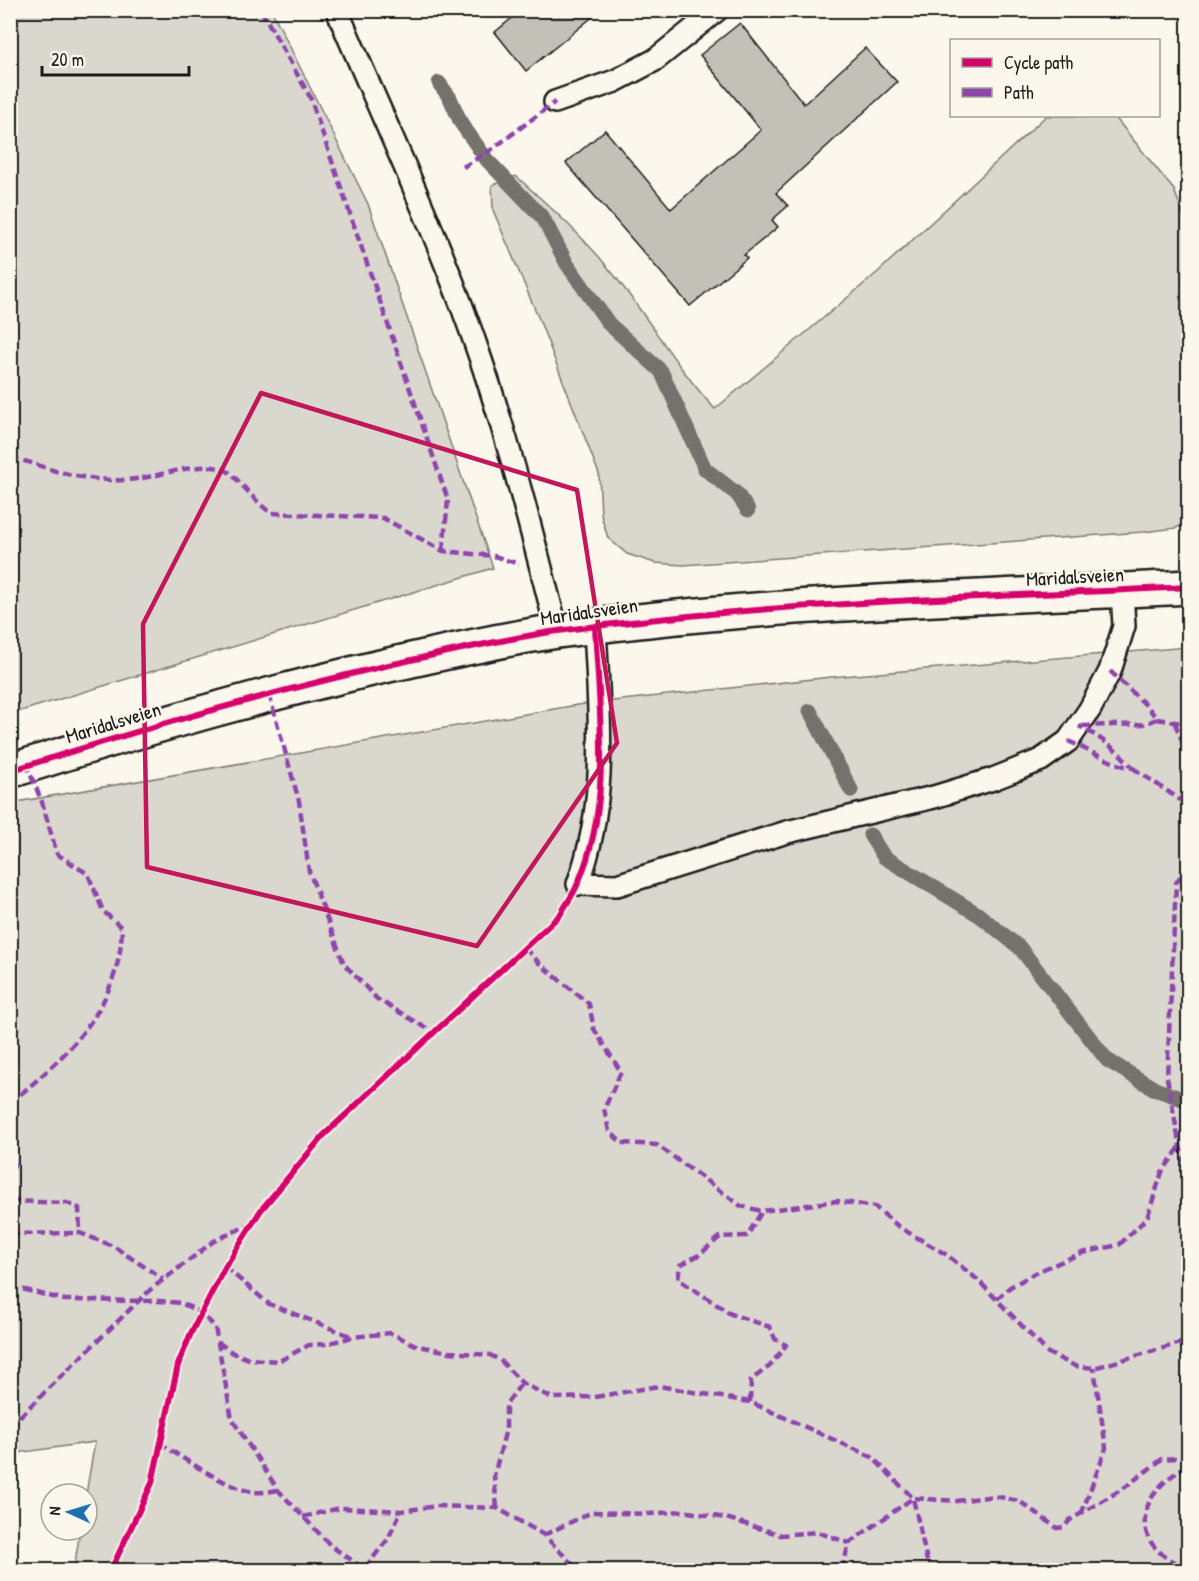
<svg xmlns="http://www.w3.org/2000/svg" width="1199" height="1581" font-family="'Patrick Hand',sans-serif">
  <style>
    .green { fill: #dad7ce; stroke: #7b7a75; stroke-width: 1.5 }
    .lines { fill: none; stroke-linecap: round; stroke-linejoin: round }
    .stream { stroke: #74726e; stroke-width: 15 }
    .building { fill: #c3c0b8; stroke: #1c1c1c; stroke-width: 1.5 }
    .lane-casing { stroke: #1c1c1c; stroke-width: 26 }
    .secondary-casing { stroke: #1c1c1c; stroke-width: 38 }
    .lane { stroke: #fbf7ec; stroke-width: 21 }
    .secondary { stroke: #fbf7ec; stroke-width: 33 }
    .quiet { stroke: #8e44ad; stroke-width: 4.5; stroke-dasharray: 9 4.5; stroke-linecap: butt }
    .cycleway-casing { stroke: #fbf7ec; stroke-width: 10 }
    .cycleway { stroke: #d6006c; stroke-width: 6 }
    .marked { fill: none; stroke: #c2185b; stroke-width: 4.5; stroke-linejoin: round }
    .labels { text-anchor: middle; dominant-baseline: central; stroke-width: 5; stroke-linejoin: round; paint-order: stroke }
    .street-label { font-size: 20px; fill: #1c1c1c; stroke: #fbf7ec }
  </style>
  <rect width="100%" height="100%" fill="#fbf7ec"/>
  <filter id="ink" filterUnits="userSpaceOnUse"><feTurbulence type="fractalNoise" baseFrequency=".0167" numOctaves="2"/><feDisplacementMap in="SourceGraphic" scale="12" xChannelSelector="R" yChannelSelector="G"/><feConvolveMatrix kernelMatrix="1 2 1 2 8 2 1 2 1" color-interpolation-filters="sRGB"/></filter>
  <g filter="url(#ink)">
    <path class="green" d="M11,10l261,1 96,193 125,364 -482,146z
      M1046,116h68l60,74 14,37v296l-12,5 -33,4 -460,33 -28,-2 -28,-9 -19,-16 -7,-23 -2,-41 -60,-155 -46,-109 -1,-25 24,-9c32,29 67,60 94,94 37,45 65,96 105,139l163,-137z
      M1188,647v923h-1114l6,-40h7l-1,-36 9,-52 -84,12v-651l566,-98 254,-28z"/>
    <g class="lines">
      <path class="stream" d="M439,83l11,15 11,25 26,37 56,58 24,46 42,60 52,47 44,98 32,25 11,16
        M810,711l41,79
        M870,835l14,22 95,58 41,33 87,112 48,29 33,12"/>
    </g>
    <path class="building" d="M522,10h79l-75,61 -31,-39z
      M740,23l64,81 61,-56 32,34 -121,111 12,13 -16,14 6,7 -34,28 3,3 -57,48 -124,-143 39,-33 66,79 90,-79 -61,-75z"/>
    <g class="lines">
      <g class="lane-casing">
        <path id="lane" d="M337,10c49,116 104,231 144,350 30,89 53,180 76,271
          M555,102l60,-21 40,-21 62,-50
          M595,627c4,88 14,172 -17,257l39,1 170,-53 147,-35 59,-18 48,-19 27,-19 22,-32 20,-38 14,-45 -2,-37"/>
      </g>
      <g class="secondary-casing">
        <path id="secondary" d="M10,771c127,-41 253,-77 383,-107 55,-12 109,-25 165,-33 209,-29 420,-33 630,-44"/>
      </g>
      <use href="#lane" class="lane"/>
      <use href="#secondary" class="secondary"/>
      <path class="quiet" d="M261,10l49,87 138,403 -5,51
        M463,167l28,-17 64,-48
        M10,459c20,1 35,10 54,14 18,5 42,8 60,7 29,0 74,-21 101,-10 11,4 30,34 47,43l111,5 60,33 51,5 25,8
        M1110,671l38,36 9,12 31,5
        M269,694l30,107 10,70 35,93 33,35 58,34
        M1175,723l13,33
        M1082,726l62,-2 13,-5
        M1068,741c23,10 40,22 65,27 -16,-19 -32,-30 -54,-42
        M1133,768l52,35
        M1188,788l-3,15 3,9
        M1188,865l-12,18 -9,195 13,69 8,26
        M525,948l16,17 48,39 5,25 27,43 -17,37 5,22 13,12 35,2 84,61 21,5 75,-10 38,6 24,20 48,28 31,25 70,73 27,13 19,2 94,-27
        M10,1103c57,-47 110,-96 112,-175l-19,-17 -15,-37 -31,-20 -15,-52 -15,-36
        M10,1134l4,32 -4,10
        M10,1201l57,2 12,5 1,25
        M10,1234l70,-1 33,13 50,33
        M225,1267l44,37 84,33
        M10,1286l55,14 94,1 22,2 19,9 15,15 17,92 46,71 53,56 35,24
        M997,1299l13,-12 29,-16 43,-18 37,-8 28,-27 15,-46 18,-25
        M218,1342l15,11 16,6 30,2 30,-16 16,-1 28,-7 37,-4 28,13 31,6 41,3 10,5 22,23 30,15 43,-1 64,-11 91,16 122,55 41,41 16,72
        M750,1402l1,-22 19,-14 16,-21 -11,-6 -5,-12 -39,-13 -53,-35 2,-14 19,-10 21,-18 27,-1 15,-25
        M10,1426l140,-136 64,-49 36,-17
        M160,1443c19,13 72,48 95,49 7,1 16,-1 23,-2
        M1188,1466c-52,26 -63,80 0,102
        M497,1508l-3,-32 12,-47v-25l16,-21
        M1081,1515l25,-67 -12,-80
        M303,1517l37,-9 61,3 36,-5 60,2 47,27 34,35
        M544,1535l48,-23 57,2 33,-3 44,7 55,17 36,-3 32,11
        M365,1568l23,-29 13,-28
        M842,1570l7,-27 64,-45 44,3 38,-5 24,5 38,27 7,-1 6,-7 54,-32 38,-29 26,-2"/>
      <g class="cycleway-casing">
        <path id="cycleway" d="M10,771c127,-41 253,-77 383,-107 55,-12 109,-25 165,-33 209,-29 420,-33 630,-44
          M111,1570l41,-87 26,-118 13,-32 34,-66 36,-57 62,-74 237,-221c6,-11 14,-21 18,-32 35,-79 21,-173 17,-256"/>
      </g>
      <use href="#cycleway" class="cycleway"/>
    </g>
  </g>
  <path class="marked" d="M261,393l316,97 40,253 -140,203 -330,-79 -4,-243z"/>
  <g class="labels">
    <g class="street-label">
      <text transform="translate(1075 576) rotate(-3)">Maridalsveien</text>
      <text transform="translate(589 611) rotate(-8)">Maridalsveien</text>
      <text transform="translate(113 722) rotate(-17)">Maridalsveien</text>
    </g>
  </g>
  <rect width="1199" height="1581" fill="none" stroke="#fbf7ec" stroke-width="36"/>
  <rect x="18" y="18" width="1163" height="1545" fill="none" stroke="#1c1c1c" stroke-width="2" filter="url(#ink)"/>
  <rect x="950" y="39" width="210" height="78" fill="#fbf7ec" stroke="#a29f99" stroke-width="1.5"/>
  <rect x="962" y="58" width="30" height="9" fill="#d6006c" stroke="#a29f99" stroke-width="1.5"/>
  <text x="1004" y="69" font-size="18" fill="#1c1c1c">Cycle path</text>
  <rect x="962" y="88" width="30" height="9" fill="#8e44ad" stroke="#a29f99" stroke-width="1.5"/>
  <text x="1004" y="99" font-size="18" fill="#1c1c1c">Path</text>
  <g transform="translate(69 1512) rotate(274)"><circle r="28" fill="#fbf7ec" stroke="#a29f99" stroke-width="1.5"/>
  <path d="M0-4.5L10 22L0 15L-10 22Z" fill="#1f6fb2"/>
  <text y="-9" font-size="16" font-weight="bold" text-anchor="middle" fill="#1c1c1c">N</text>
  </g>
  <path d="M42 66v9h147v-9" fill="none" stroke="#1c1c1c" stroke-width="3"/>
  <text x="51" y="66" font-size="18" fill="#1c1c1c" stroke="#fbf7ec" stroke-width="4.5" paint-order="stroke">20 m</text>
</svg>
